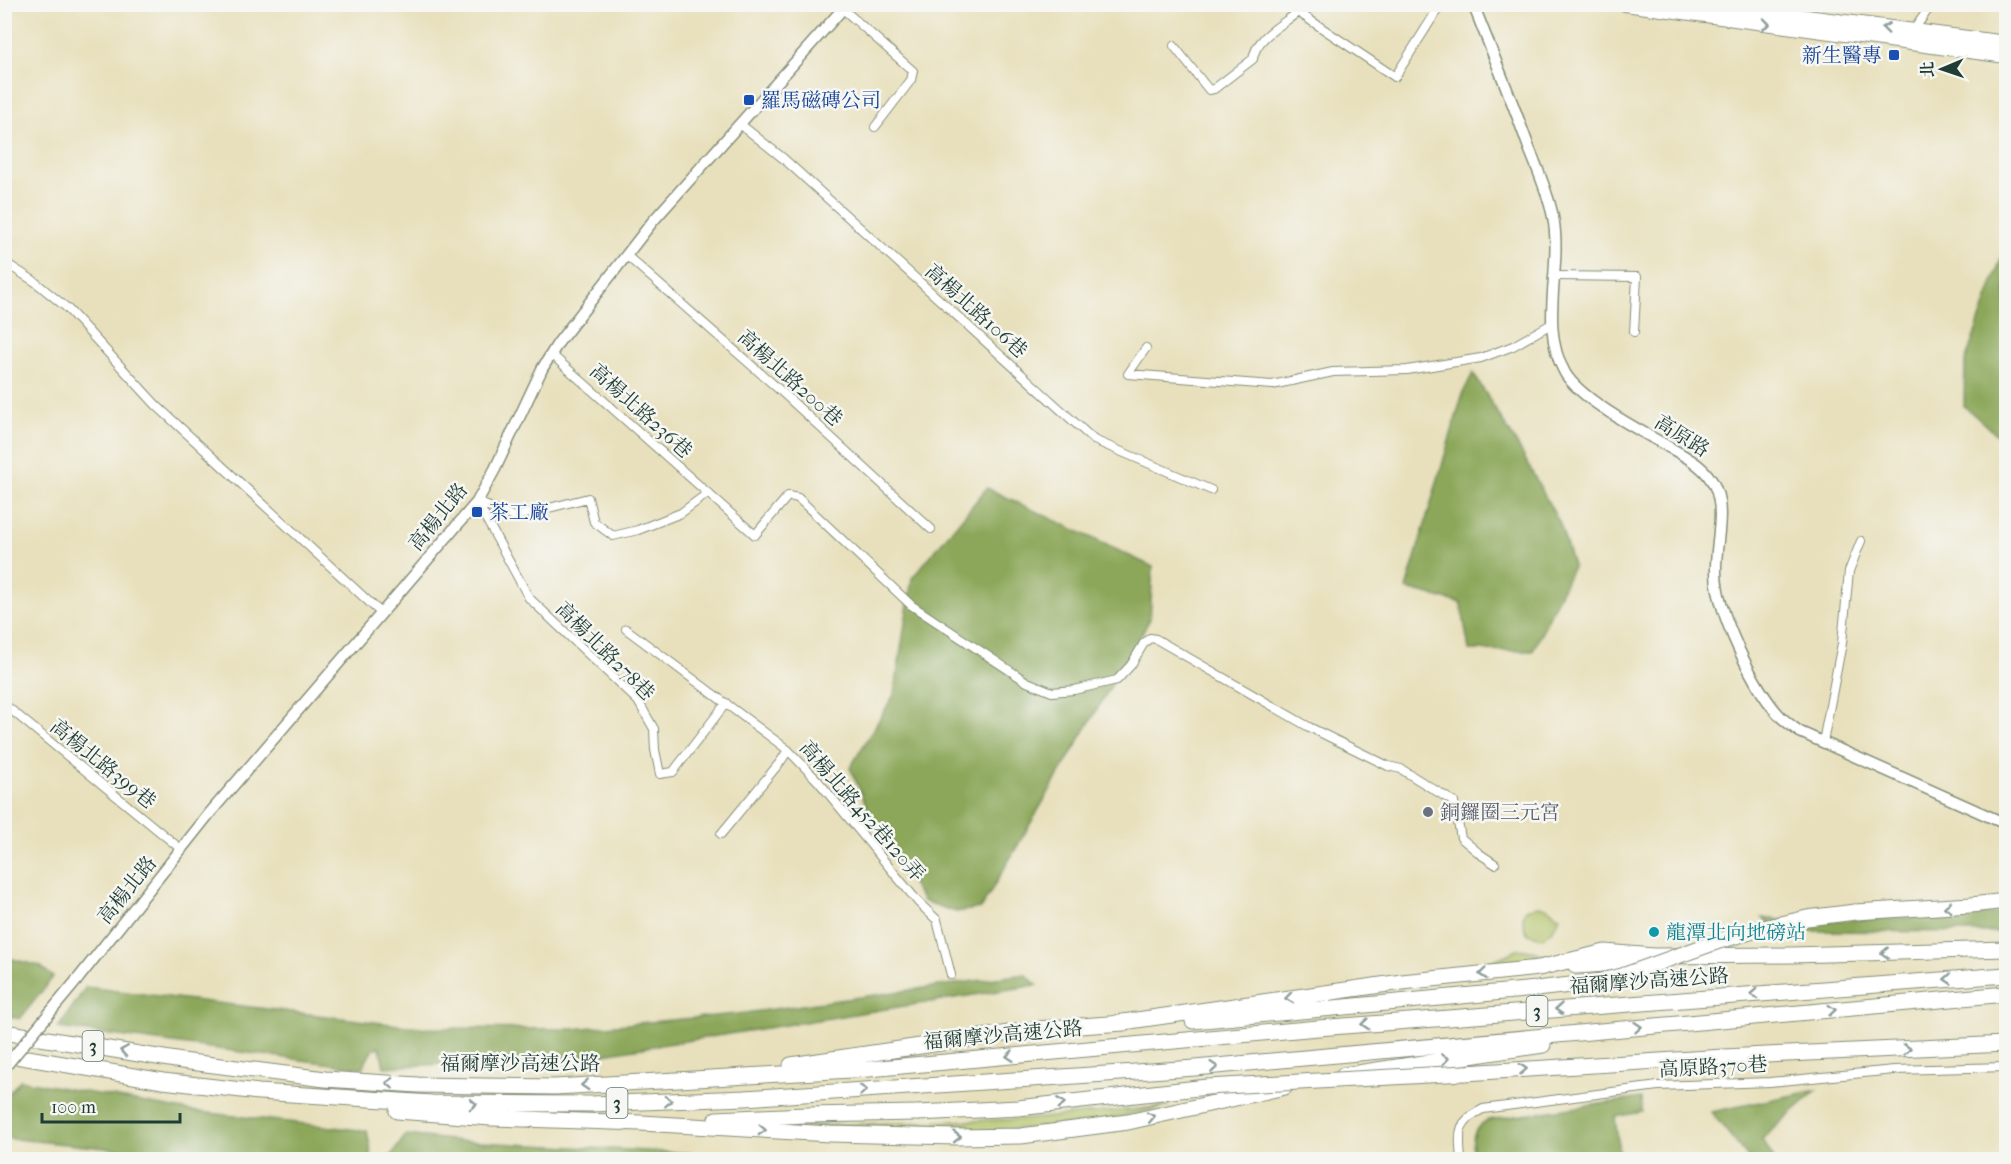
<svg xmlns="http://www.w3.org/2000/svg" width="2011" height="1164" font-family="'IM FELL French Canon','Noto Serif TC',serif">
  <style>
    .green { fill: #b0c165; stroke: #687f4c; stroke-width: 1.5 }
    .forest { fill: #8ca75a; stroke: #567247; stroke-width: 1.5 }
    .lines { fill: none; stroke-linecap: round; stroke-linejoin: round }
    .minor-casing { stroke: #848e78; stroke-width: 10 }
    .tertiary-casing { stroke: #848e78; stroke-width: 13 }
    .primary-casing { stroke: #848e78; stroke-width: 16 }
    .motorway-casing { stroke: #848e78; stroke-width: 17 }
    .minor { stroke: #fff; stroke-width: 8 }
    .tertiary { stroke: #fff; stroke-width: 10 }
    .primary { stroke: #fff; stroke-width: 14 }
    .motorway { stroke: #fff; stroke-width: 15 }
    .tertiary-bridge-casing { stroke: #848e78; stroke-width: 13; stroke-linecap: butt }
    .motorway-bridge-casing { stroke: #848e78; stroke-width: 17; stroke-linecap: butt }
    .tertiary-bridge { stroke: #fff; stroke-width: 10 }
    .motorway-bridge { stroke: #fff; stroke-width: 15 }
    .oneway { stroke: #8f9e9a }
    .transit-dot { fill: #1a4fb4; stroke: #f6f6f2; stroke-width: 2 }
    .worship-dot { fill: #6b7280; stroke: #f6f6f2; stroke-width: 2 }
    .culture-dot { fill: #0f9aa8; stroke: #f6f6f2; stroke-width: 2 }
    .labels { text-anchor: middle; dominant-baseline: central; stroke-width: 5; stroke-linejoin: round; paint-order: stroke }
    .shield { fill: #f6f6f2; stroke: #60746d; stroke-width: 1.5 }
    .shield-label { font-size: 18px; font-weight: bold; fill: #1f3d34 }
    .transit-label { font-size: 20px; fill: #164399; stroke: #f6f6f2; text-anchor: start }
    .street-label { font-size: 20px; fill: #1f3d34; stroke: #f6f6f2 }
    .worship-label { font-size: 20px; fill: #5b616d; stroke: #f6f6f2; text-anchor: start }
    .culture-label { font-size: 20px; fill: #0d838f; stroke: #f6f6f2; text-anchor: start }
  </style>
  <rect width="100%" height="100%" fill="#f6f6f2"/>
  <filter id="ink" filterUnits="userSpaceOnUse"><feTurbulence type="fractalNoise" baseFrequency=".0167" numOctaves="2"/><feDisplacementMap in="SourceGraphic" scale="12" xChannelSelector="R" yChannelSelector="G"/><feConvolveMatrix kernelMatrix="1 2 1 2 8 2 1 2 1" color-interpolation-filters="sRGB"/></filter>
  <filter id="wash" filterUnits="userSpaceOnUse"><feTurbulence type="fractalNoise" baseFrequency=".008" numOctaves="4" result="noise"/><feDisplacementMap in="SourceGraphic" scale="24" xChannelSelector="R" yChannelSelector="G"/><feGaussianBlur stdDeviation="1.35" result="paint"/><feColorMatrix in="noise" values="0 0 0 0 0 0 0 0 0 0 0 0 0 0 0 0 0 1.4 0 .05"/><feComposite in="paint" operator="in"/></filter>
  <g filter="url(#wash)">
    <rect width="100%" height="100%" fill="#e8e0bc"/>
    <path class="green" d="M1538,906l8,1 14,10 -8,14 -10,7 -14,-4c-5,-7 -7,-17 -2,-25z
      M1519,949l17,3 14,5 -47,10 -29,2z
      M1169,1106l-79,17 -107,9 -198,-6 246,-7z"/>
    <path class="forest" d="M2006,245v198l-42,-37 1,-44z
      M1473,373l44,71 43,80 13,42 -40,85 -64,-1 -8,-47 -55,-14 57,-196z
      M987,488l166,79 -3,52 -169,289 -25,4 -33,-11 -48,-76 -25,-57 44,-73 18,-117z
      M2006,913v19l-227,-1 -16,-13 34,4z
      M4,957l36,9 13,11 -33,42 -15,-4z
      M1025,974l12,11 -452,72 -201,10 -4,-20 -7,2 -11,19 -304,-40 28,-41 337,41 150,1 164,-15z
      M20,1080l170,31 177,20 5,27 18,-1 16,-22 54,6 339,18 -573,1 -221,-22v-40z
      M1817,1090l-55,49 12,20h-25l-38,-47z
      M1641,1098l1,14 -27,5 5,42h-27l-11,-3 -29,4 -80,-1c-1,-18 -3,-30 15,-39z"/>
  </g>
  <g filter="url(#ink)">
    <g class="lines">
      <g class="minor-casing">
        <path id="minor" d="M843,9l70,62 -2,9 -36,47
          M1913,31l19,-27
          M1174,46l35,44 5,-1 39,-30c3,-22 29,-34 45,-47l97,65 46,-73
          M740,124l44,35 310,281 117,50
          M626,255l157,138 148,136
          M4,262l30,19 33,27 89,97 225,208
          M1555,276l82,1 -3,55
          M1146,348l-18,26 144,11 61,-13 74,-2 74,-12 32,-12 40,-23
          M551,354l204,181 33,-39 10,2 113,107 116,77 25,10 22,-2 43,-10 14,-15 13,-22 6,-5 6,1 153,88 79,39 13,3 53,33 7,36 19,16 15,10
          M477,502l52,96 109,103 16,28 1,21 5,24 13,-2 53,-69
          M477,502l37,15 74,-19 6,24 19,14 25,-6 43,-17 27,-20
          M626,629l162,121 30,31 100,121 19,18 14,55
          M4,704l178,146
          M1823,742l19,-99 7,-72 12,-30
          M721,834l60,-73 7,-11
          M1461,1160c-2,-28 -5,-38 22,-51l175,-23 112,-4 124,-12 112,-3"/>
      </g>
      <g class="tertiary-casing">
        <path id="tertiary" d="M1473,4c19,48 39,96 56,144 9,22 19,45 24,69 10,51 -15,109 12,156 16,27 74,57 102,73 19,11 39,20 48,41 11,26 0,57 1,85 0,38 39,120 66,146 6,5 12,10 18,14l206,92
          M77,980l132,-166 268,-312 18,-33 47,-100 16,-26 95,-122 194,-217"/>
      </g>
      <g class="primary-casing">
        <path id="primary" d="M1625,4l381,52
          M1707,4l299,39"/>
      </g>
      <g class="motorway-casing">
        <path id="motorway" d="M1855,912l116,-7 35,-4
          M1576,966l60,-4
          M1193,1021l162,-15
          M1116,1023l286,-41 137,-14 66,-16 49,4 138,-1 214,-6
          M4,1032l178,29 143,18 93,6 137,2 314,-18 449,-41 688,-53
          M4,1054l159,27 96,11 173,11 159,1 154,-6 450,-30 811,-74
          M791,1065l245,-36 88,-6
          M1465,1073l259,-16 282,-13
          M1344,1075l199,-30
          M397,1111l94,7 150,5 189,11 127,3 64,-1 107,-14 157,-35
          M716,1119l90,-4 112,-2"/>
      </g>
      <use href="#minor" class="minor"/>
      <use href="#tertiary" class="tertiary"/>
      <use href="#primary" class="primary"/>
      <use href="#motorway" class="motorway"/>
      <g class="tertiary-bridge-casing">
        <path id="tertiary-bridge" d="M4,1068l73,-88"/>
      </g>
      <g class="motorway-bridge-casing">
        <path id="motorway-bridge" d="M1355,1006l181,-17 60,-7 26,-6 97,-35 41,-12 47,-11 48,-6
          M918,1113l100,-5 189,-21 258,-14"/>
      </g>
      <use href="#tertiary-bridge" class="tertiary-bridge"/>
      <use href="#motorway-bridge" class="motorway-bridge"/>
    </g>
    <defs><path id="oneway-chevron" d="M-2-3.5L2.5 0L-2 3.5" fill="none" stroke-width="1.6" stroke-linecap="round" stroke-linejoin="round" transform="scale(1.5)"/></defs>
    <g class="oneway">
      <use href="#oneway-chevron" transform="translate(1766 24) rotate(7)"/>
      <use href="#oneway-chevron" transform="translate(1886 28) rotate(-173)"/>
      <use href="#oneway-chevron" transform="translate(1948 907) rotate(177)"/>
      <use href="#oneway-chevron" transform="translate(1885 953) rotate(178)"/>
      <use href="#oneway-chevron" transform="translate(1483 974) rotate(174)"/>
      <use href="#oneway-chevron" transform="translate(1948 979) rotate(176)"/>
      <use href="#oneway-chevron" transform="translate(1754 994) rotate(176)"/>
      <use href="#oneway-chevron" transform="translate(1289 998) rotate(172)"/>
      <use href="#oneway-chevron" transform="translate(1559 1009) rotate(176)"/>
      <use href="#oneway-chevron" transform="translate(1832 1010) rotate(-5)"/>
      <use href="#oneway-chevron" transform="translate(1365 1024) rotate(175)"/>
      <use href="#oneway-chevron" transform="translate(1638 1027) rotate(-5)"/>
      <use href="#oneway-chevron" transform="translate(1907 1049) rotate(-3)"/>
      <use href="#oneway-chevron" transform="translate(124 1051) rotate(-171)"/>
      <use href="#oneway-chevron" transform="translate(1010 1056) rotate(175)"/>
      <use href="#oneway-chevron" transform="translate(1445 1059) rotate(-8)"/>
      <use href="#oneway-chevron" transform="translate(1214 1067) rotate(-5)"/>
      <use href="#oneway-chevron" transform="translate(1523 1069) rotate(-3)"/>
      <use href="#oneway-chevron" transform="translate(390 1083) rotate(-177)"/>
      <use href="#oneway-chevron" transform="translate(585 1085) rotate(177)"/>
      <use href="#oneway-chevron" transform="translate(863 1090) rotate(-4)"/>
      <use href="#oneway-chevron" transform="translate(668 1101) rotate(-2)"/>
      <use href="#oneway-chevron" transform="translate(1061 1103) rotate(-7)"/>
      <use href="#oneway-chevron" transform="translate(473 1104) rotate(1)"/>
      <use href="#oneway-chevron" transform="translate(1151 1117) rotate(-12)"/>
      <use href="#oneway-chevron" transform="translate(762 1130) rotate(3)"/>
      <use href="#oneway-chevron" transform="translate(957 1137)"/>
    </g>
  </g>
  <g class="transit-dot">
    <rect x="1888" y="49" width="12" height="12" rx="3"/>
    <rect x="743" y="94" width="12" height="12" rx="3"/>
    <rect x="471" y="506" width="12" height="12" rx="3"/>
  </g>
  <circle class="worship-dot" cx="1428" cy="812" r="6"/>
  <circle class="culture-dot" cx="1654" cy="932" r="6"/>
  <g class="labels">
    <g class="shield">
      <rect x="1526.5" y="996" width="21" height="30" rx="4.5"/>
      <rect x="82.5" y="1031" width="21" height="30" rx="4.5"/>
      <rect x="606.5" y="1088" width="21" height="30" rx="4.5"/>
    </g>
    <g class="shield-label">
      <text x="1537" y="1011">3</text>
      <text x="93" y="1046">3</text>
      <text x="617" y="1103">3</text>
    </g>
    <g class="transit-label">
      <text x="1882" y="55" text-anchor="end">新生醫專</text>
      <text x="761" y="100">羅馬磁磚公司</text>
      <text x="489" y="512">茶工廠</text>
    </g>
    <g class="street-label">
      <text transform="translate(976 311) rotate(42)">高楊北路106巷</text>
      <text transform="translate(790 378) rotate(42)">高楊北路200巷</text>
      <text transform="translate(641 411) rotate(42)">高楊北路236巷</text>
      <text transform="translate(1682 436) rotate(32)">高原路</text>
      <text transform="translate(438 517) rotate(-51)">高楊北路</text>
      <text transform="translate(605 651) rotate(45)">高楊北路278巷</text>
      <text transform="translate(103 764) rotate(39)">高楊北路399巷</text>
      <text transform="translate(862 811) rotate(49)">高楊北路452巷120弄</text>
      <text transform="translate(127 890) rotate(-51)">高楊北路</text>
      <text transform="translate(1649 981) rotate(-4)">福爾摩沙高速公路</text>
      <text transform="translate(1003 1035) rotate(-5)">福爾摩沙高速公路</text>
      <text x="520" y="1063">福爾摩沙高速公路</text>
      <text transform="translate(1713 1067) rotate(-3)">高原路370巷</text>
    </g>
    <g class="worship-label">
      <text x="1440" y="812">銅鑼圈三元宮</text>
    </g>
    <g class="culture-label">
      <text x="1666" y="932">龍潭北向地磅站</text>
    </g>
  </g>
  <rect width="2011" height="1164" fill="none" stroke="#f6f6f2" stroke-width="24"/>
  <g transform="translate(1942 69) rotate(268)" stroke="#f6f6f2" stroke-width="4.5" paint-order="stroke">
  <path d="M0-4.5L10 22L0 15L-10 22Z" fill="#1f3d34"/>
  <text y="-9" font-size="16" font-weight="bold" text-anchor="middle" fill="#1f3d34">北</text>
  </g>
  <path d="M42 1113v9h138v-9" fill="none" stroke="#1f3d34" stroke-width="3"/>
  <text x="51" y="1113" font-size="18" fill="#1f3d34" stroke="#f6f6f2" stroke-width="4.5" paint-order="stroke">100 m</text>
</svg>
